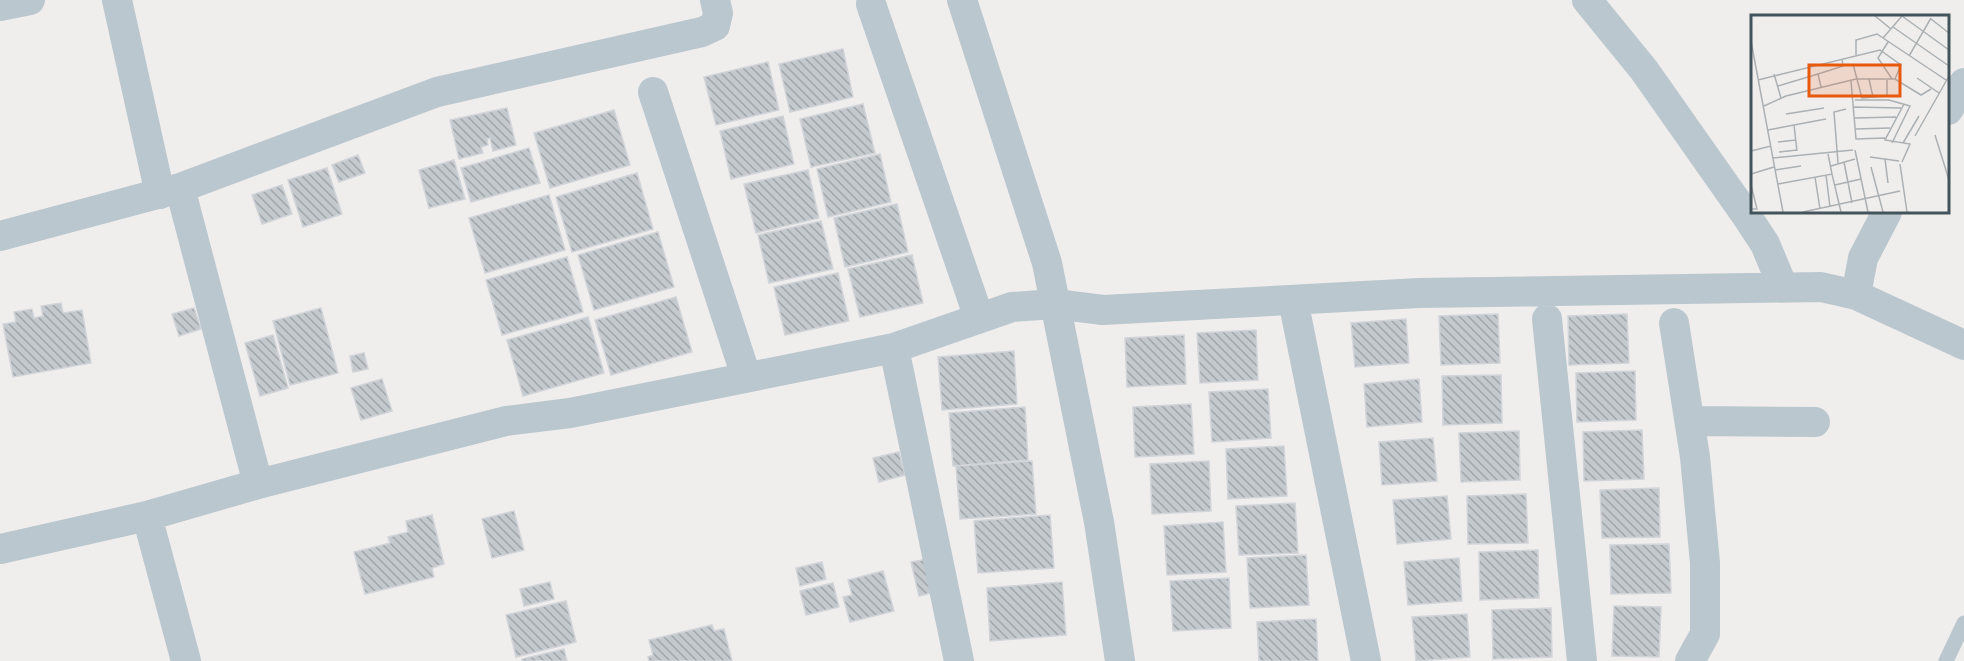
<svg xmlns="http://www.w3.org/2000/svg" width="1964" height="661" font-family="Montserrat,sans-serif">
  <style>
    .building { fill: url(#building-back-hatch); stroke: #d1d4d9; stroke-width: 1.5 }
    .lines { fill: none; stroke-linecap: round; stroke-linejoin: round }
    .service { stroke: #bac7ce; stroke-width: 15 }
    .minor { stroke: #bac7ce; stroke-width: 30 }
    .inset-road { fill: none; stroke: #abb0b3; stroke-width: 1.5 }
    .view { fill: #e8590c; fill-opacity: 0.15; stroke: #e8590c; stroke-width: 3 }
    .inset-edge { fill: none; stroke: #44545c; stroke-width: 3 }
  </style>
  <defs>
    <pattern id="building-back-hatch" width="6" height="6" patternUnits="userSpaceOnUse" patternTransform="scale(1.5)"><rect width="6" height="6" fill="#c4c9cd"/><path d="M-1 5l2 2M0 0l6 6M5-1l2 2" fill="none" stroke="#a1a6aa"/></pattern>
  </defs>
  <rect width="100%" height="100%" fill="#f0eded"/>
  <path class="building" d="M843,49l10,48 -63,15 -11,-48z
    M768,62l11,48 -63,15 -12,-48z
    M863,104l12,49 -64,14 -11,-48z
    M507,108l9,37 -23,6 -3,-13 -3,1 1,6 -7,2 2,6 -24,6 -9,-39z
    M614,110l16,55 -80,23 -16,-55z
    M783,116l11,48 -63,15 -11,-48z
    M529,148l11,35 -69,19 -10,-34z
    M880,154l11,48 -63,15 -11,-48z
    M358,155l7,18 -26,9 -7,-17z
    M454,160l11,39 -36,9 -10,-38z
    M327,168l15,46 -39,13 -15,-47z
    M808,170l11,48 -63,15 -12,-49z
    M637,173l16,56 -81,23 -16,-55z
    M282,185l10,29 -30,10 -10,-29z
    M549,195l16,55 -80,23 -16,-55z
    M897,204l11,48 -63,15 -11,-49z
    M821,221l12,48 -64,14 -11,-48z
    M658,232l16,55 -80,23 -16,-55z
    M912,255l11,48 -63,14 -12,-48z
    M567,257l16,55 -81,23 -16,-55z
    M838,273l11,48 -64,14 -11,-48z
    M676,297l16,55 -81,23 -16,-55z
    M61,303l2,10 19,-3 9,53 -78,14 -10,-53 13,-2 -2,-10 18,-3 2,9 9,-2 -2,-10z
    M194,308l7,21 -22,7 -7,-22z
    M321,308l17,65 -48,12 -17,-64z
    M1498,314l2,49 -59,2 -2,-49z
    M1627,314l2,49 -60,2 -1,-49z
    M588,317l16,56 -81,23 -16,-56z
    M1406,319l3,44 -54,4 -4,-44z
    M1256,330l2,50 -58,3 -3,-50z
    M273,335l15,53 -28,8 -15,-53z
    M1184,335l2,49 -59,3 -2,-49z
    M1014,351l3,53 -75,6 -4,-53z
    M364,353l4,16 -15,3 -3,-16z
    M1635,371l1,49 -59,2 -1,-49z
    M1501,375l1,48 -59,2 -1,-49z
    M382,379l10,32 -31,9 -10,-32z
    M1419,379l3,43 -55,5 -3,-43z
    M1268,389l3,49 -59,4 -3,-50z
    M1191,404l3,50 -59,3 -2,-50z
    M1025,407l3,53 -75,6 -4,-53z
    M1642,430l2,49 -60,2 -1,-49z
    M1519,431l1,49 -59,2 -2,-49z
    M1433,438l4,43 -55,4 -3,-43z
    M1284,446l3,50 -59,3 -2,-50z
    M899,452l6,23 -26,7 -6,-24z
    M1032,461l4,53 -76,5 -4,-53z
    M1209,461l2,50 -59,3 -2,-50z
    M1659,488l1,49 -58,1 -2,-48z
    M1526,494l2,49 -60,1 -1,-48z
    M1447,496l4,43 -54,5 -4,-44z
    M1295,503l3,50 -59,2 -3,-49z
    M514,511l10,39 -32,8 -10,-39z
    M432,515l12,49 -12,4 2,9 -69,17 -11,-42 36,-9 -2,-6 20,-5 -2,-11z
    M1050,515l4,53 -76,5 -4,-52z
    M1223,522l3,50 -59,3 -3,-49z
    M1669,544l2,49 -60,1 -1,-49z
    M1538,550l1,48 -59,2 -1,-48z
    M1306,555l3,50 -59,3 -3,-50z
    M1459,558l3,43 -54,4 -4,-43z
    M927,559l8,33 -16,4 -8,-34z
    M822,562l4,17 -26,7 -4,-18z
    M883,571l11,40 -44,11 -7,-25 9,-2 -4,-15z
    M1229,578l2,50 -58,3 -3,-50z
    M550,582l4,17 -30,7 -4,-17z
    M1062,582l4,53 -76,6 -3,-53z
    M833,583l6,24 -33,8 -6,-24z
    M566,601l10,41 -60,15 -10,-42z
    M1614,606l47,1 -2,50 -47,-1z
    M1551,608l1,49 -59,2 -1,-49z
    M1467,614l3,43 -54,4 -4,-44z
    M1316,619l2,42h-59l-2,-39z
    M712,625l2,6 10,-2 8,32h-83l-1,-4 5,-2 -4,-15z
    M564,649l3,12h-45v-2z"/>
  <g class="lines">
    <path class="service" d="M1946,661l18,-38"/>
    <path class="minor" d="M117,0l43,194
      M962,0l85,263 52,259 21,139
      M1587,0l57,70 102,145 19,29 18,43
      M871,4l108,314
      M0,6l30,-6
      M653,92l93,284
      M1948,110l16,-27
      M0,236l180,-48
      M1856,295l7,-37 24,-46
      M1293,300l73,361
      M1547,319l35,342
      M1674,323l21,134 10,106v71l-15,27
      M894,348l65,313
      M1691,421l124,1
      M258,484l-78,-296 257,-96 265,-60 13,-6 3,-13 -3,-13
      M147,516l39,145
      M0,549l147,-33 111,-32 248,-63 64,-8 324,-65 118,-41 43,-3 48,6 316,-17 402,-6 35,8 108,50"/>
  </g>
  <g transform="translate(1751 15)">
    <rect width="198" height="198" fill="#f0eded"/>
    <path class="inset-road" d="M124,1l16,13M151,1l47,34M180,4l18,14M142,12l56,39M132,23l19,-22M0,26l32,171M137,27l-10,16 14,21M105,40v-15l21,-6 69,46M158,41l22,-38M102,49l9,34 25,-2v-16M23,59l7,24M166,63l22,15M118,64l4,18M7,65l122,-30 21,15 -6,14M100,66l5,58 29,-1M27,71l40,-12M70,72l-3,-13 25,-8 -1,-7M104,85h34l21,6 -18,37M13,91l22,-10 70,-17h39l26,16 10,-6M103,92l47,1M35,99l38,-6M104,103l41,-1M43,110l3,26M104,114l35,-1M17,115l58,-11M184,120l14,45M164,121l34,-60M27,127l18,-2M152,128l16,-27M104,135l13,62M0,136l20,-5M28,137l18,-2M77,139l4,20M119,142l29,4M22,143l80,-8M134,144l3,24M93,147l8,41M151,147l8,-18 -25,-4 19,-36M87,148l-4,-51 12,-3M149,149l7,48M80,151l24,-7M120,152l12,45M24,155l26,-4M0,159l23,-7M75,160l4,32M64,162l5,32M27,169l54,-10 9,38M0,170l6,24h-6M84,170l26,-6M52,197l97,-21"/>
    <path class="view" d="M58,50h91v31h-91z"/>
    <rect width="198" height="198" class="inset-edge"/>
  </g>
</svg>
